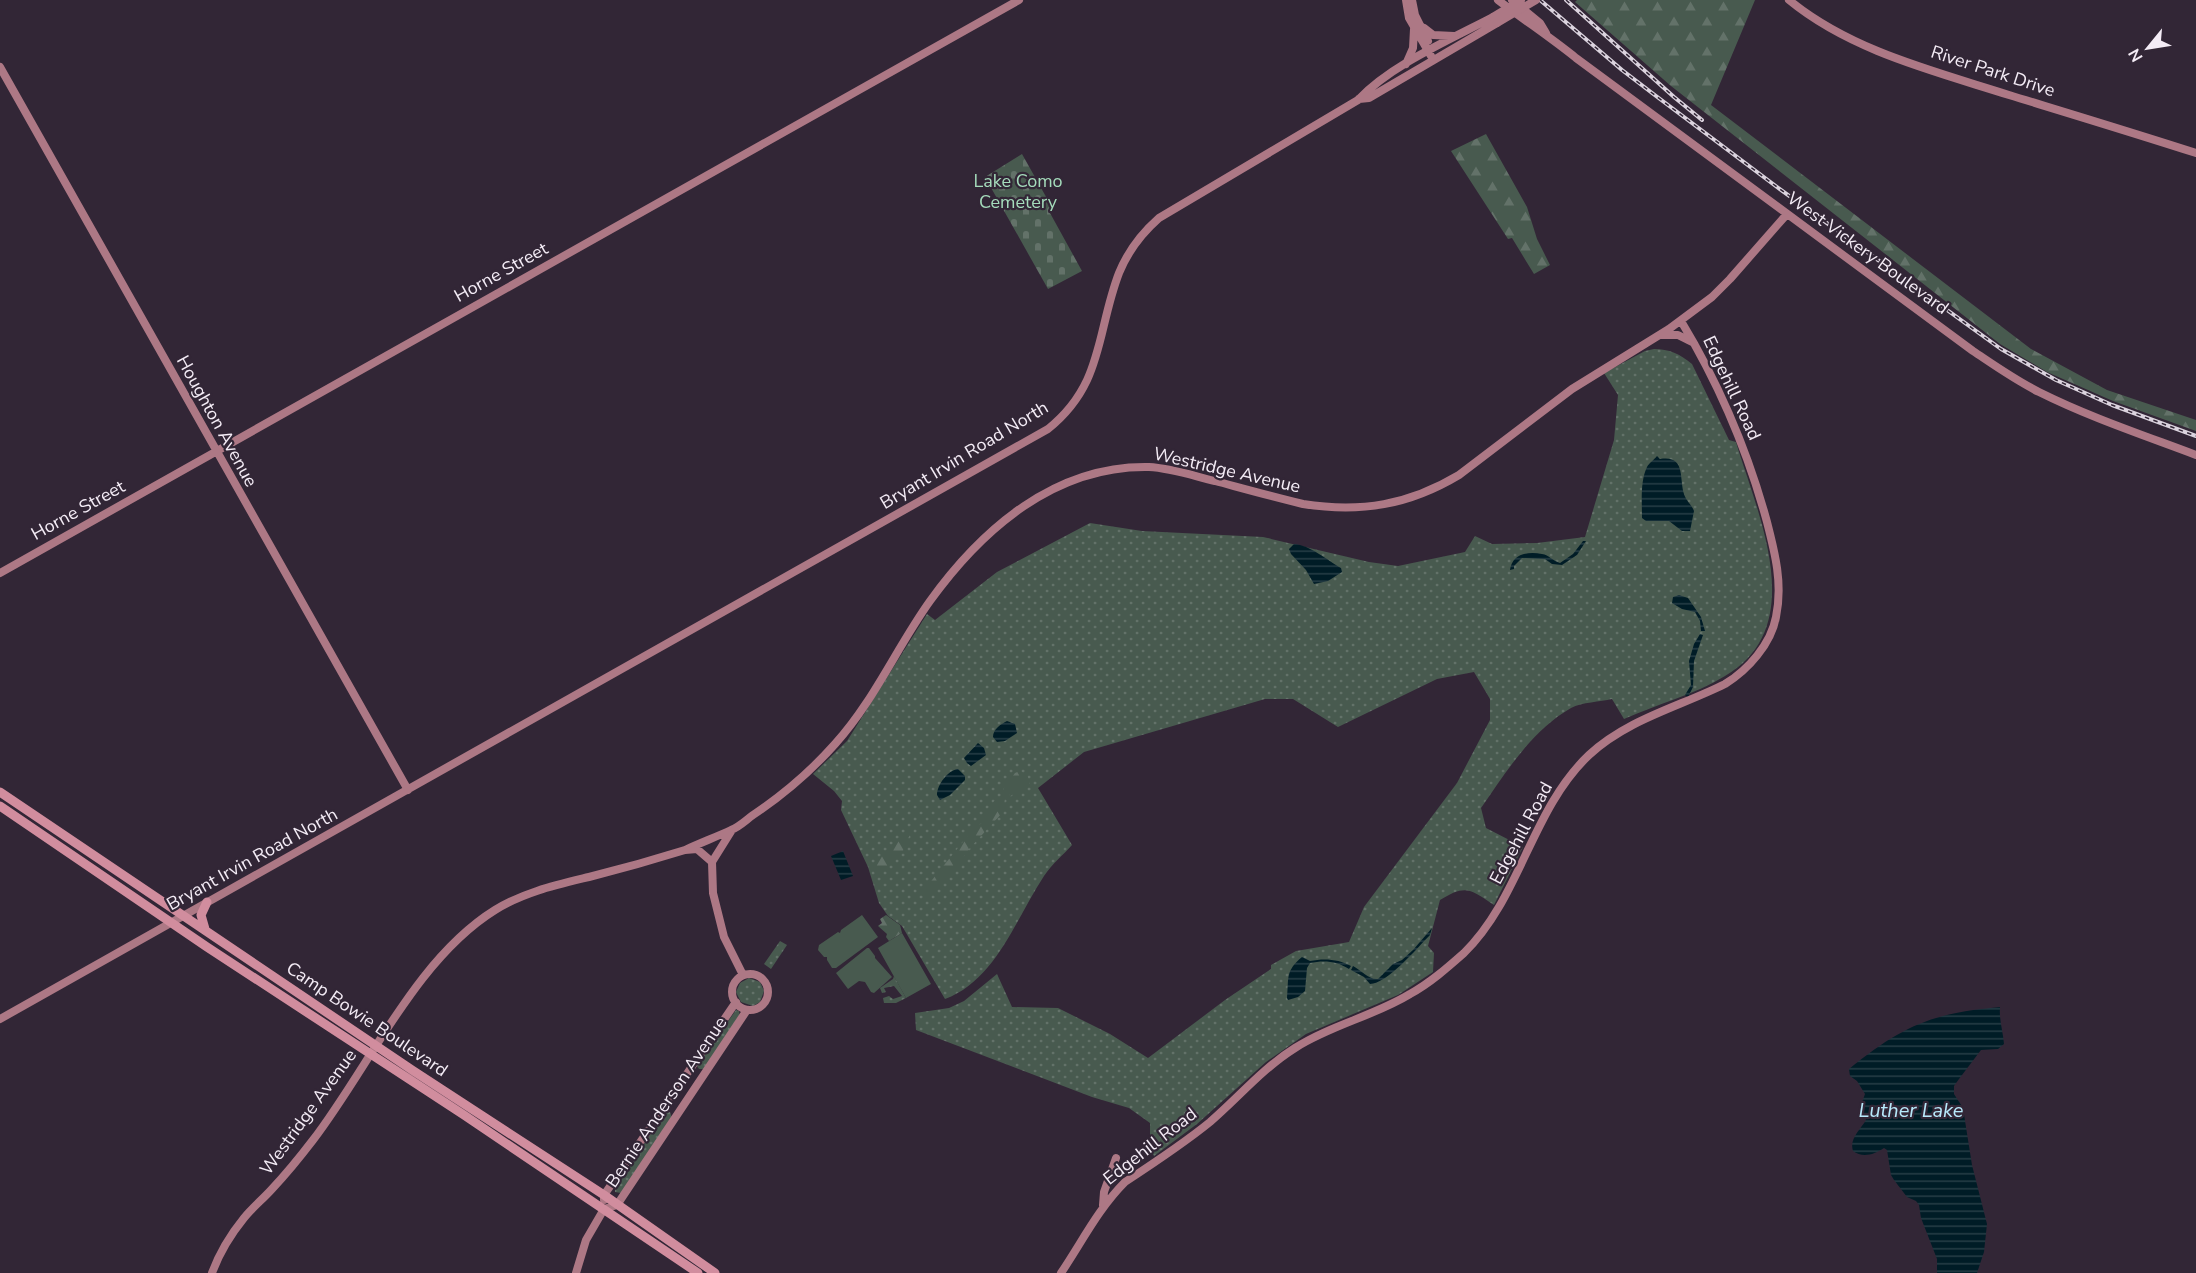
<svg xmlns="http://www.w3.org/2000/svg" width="2196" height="1273" font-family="'Nunito Sans',sans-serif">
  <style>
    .grass { fill: url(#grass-dots) }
    .forest { fill: url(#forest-firs) }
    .cemetery { fill: url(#cemetery-stones) }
    .pitch { fill: #485a4f }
    .water { fill: url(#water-rules) }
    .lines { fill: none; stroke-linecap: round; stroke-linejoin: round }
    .secondary { stroke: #ad7885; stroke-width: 8 }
    .primary { stroke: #d18d9e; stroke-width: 9 }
    .rail-casing { stroke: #dbd3de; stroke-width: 4 }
    .rail { stroke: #322636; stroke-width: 1.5; stroke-dasharray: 4.5; stroke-linecap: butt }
    .secondary-bridge { stroke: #ad7885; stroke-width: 8 }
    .labels { text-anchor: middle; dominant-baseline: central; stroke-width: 4.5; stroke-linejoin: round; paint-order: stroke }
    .street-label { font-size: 18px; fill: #f4ecf6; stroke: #322636 }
    .park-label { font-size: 18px; fill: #a5dcbc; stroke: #322636 }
    .water-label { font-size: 20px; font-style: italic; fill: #b7e9fb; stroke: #322636 }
  </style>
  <defs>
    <pattern id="grass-dots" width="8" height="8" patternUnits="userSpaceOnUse" patternTransform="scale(1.5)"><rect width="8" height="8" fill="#485a4f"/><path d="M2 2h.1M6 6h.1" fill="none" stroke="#637269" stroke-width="1.8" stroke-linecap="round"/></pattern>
    <pattern id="forest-firs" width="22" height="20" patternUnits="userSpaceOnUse" patternTransform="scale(1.5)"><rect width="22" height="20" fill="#485a4f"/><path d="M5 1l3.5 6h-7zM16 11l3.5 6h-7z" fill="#637269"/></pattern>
    <pattern id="cemetery-stones" width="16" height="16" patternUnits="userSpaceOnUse" patternTransform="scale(1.5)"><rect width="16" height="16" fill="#485a4f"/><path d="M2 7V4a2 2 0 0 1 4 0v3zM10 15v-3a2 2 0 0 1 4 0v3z" fill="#637269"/></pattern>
    <pattern id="water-rules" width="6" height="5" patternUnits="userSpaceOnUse" patternTransform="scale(1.5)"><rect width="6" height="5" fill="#001c26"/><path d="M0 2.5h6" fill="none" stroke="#263d46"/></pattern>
  </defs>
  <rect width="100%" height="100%" fill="#322636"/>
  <path class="grass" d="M1654,349c15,0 26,5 38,15l37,76 7,2c21,71 75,184 -11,234 -31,19 -68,28 -101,43l-12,-20c-12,3 -30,3 -41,9 -40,23 -64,63 -90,100l5,20 37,19 -29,58c-24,-16 -28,-21 -54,-5l-12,46 6,7 -1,19 -35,23 -92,39 -40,28 -69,62 -43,32 -4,-7v-26l-21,-15 -37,-11 -176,-67 -1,-17 34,-5 15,-7 33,-27 15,33 46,1 52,26 38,24 77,-58 46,-31v-4l25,-14 53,-9 15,-35 93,-124 33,-63v-21l-16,-27 -37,7 -99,48 -45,-28h-28l-181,53 -46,36 34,57c-9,10 -20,19 -28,31 -28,42 -48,104 -99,123l-43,-73 -14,-10 -9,-13 -11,-36 -27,-57 1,-9 -8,-10 -21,-17 34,-33 80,-127 8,6 62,-48 93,-49 52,8 121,6 106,25 29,4 67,-14 10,-16 17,8 45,-1 48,-6 29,-97 4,-45 -14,-22 41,-22z
    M780,941l7,4 -16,24 -7,-5z
    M894,976l12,22 -10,5h-12l-1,-5 6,-2 4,3 9,-3 -8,-10 -10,2 2,4 -4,1 -2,-5 13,-9z
    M749,978l11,4 4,9 -4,11 -7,4 -12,-4 -5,-10 4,-9z
    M736,1010l3,1 1,5 -36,53h-5l-2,-3z
    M670,1112l2,6 -51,75 -6,-1v-3l49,-76z"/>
  <path class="forest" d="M1577,0h178l-44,105 320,244 76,41 89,30v11l-83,-30 -66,-29 -47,-28 -329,-258 -96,-84z
    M1486,134l41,73 10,32 13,26 -16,9 -22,-36 -4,1 -57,-88z
    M1020,771l7,4 3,8 -21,14 1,-6h-6v-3l11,-15z
    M1005,798l-2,14 -34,37 -16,23 -15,15 -12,9 -2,-6 50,-62 8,-5 3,-11 11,-13z
    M906,833l4,1 -7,17 -21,22h-7l-2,-5 6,-10z
    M886,915l14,10 2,8 -13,8 -3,-4 1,-3 -9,-8 4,-3 -2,-4z"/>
  <path class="cemetery" d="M1022,154l32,57 -4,2 32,58 -34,18 -63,-112z"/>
  <path class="pitch" d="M862,915l16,22 -42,31h-4l-5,-8v-3h-3l-6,-7 1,-5 19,-13 2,1 1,-3z
    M902,933l29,51 -25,14 -28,-50z
    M867,948h2l6,8v2l17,19 -18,16 -3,-1 -6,-10 -6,-1 -11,8 -12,-16z"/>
  <path class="water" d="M1657,456l3,3c26,-4 19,19 24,35 2,7 8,11 10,17l-4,20h-8l-13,-10h-23l-4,-3c0,-15 -2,-37 5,-51 2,-4 7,-7 10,-11z
    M1583,541h3l-9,14 -15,10 -10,-1 -7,-5 -23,-1 -8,8v3l-4,1c2,-16 18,-19 32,-16 7,1 11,7 18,9l13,-9z
    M1294,544c16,1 33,16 47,24l1,4 -14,9 -14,3 -8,-14 -15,-16 -2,-5z
    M1679,595l9,3 13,19 4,14h-4l-1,-10 -5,-9 -13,-3 -10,-6 1,-6z
    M1700,634l3,1 -9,26 -1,26 -5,10 -3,-2 6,-10 -2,-24 5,-17z
    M1007,721l8,3 2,9 -12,8 -8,1 -4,-5c0,-8 8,-13 14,-16z
    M978,743l6,5 2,7 -15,11 -4,-3 -3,-5z
    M958,769l7,7v4l-15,15 -10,5 -3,-5c0,-10 11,-25 21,-26z
    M843,851l10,25 -12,4 -10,-24z
    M1432,928l-2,7c-13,13 -43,49 -60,49l-6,-7 -13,-7 2,-4c8,4 16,14 25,13l15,-15 9,-4 11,-10z
    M1302,957l8,4c14,-3 29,-2 41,5l-2,3c-12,-8 -25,-9 -39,-6l-3,5 -2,23 -7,6 -10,3 -1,-2c2,-20 -2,-27 15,-41z
    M2000,1007c-1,14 3,24 4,37l-6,5 -17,1 -22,29 -5,7v8l9,14 9,57 15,59 -3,28 -7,21h-40v-14l-16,-41 -2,-13 -3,-4 -9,-4 -13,-17 -3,-5 -4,-25 -3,-2c-10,7 -22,10 -31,3 -4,-12 7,-21 13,-31l-6,-12 5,-14 -8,-13 -7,-5 -1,-7c53,-43 83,-56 151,-62z"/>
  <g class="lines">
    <path class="secondary" d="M1406,0l3,18 22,38
      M1412,0l3,15 13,26
      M1498,0c26,20 52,37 78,58l397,293c21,14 42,29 66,41 50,25 104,43 157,63
      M1512,0l28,23 6,10
      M1789,0c62,51 145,71 220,95 62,19 125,38 187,58
      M1424,28l9,7 21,1
      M1406,64l7,-16 1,-19
      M0,67l408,723
      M1359,99l10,-1 128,-75
      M1661,335h17l14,7
      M0,573l1019,-573
      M732,830l-20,32 1,31 11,44 19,38
      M685,850c15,-7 31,-13 46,-20 8,-3 15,-10 22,-15 30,-20 58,-44 82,-71 39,-43 62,-97 95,-143 52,-72 125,-136 219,-134 22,1 45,9 66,14 30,8 59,16 88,23 58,9 106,1 156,-29l113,-86 97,-60 43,-32 18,-18 57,-65
      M732 992a18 18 0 1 1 36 0a18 18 0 1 1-36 0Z
      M0,1019l1048,-590c56,-45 48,-96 71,-156 9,-22 23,-40 40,-55l199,-118c33,-35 91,-60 135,-83
      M604,1200v-5l7,-10 125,-183
      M1103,1205l1,-13 12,-34
      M604,1209l13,-4 130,-195
      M212,1273c7,-19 19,-39 32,-55 8,-10 19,-19 28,-29 15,-16 28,-32 41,-49 56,-73 103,-181 182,-230 29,-18 61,-25 94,-33 32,-8 64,-17 96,-27l12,-1 15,13
      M576,1273l10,-33 18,-31
      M1061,1273c21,-31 37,-64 64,-91 29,-19 58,-38 85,-60 29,-25 53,-54 85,-74 36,-23 79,-32 115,-54 20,-11 37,-26 54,-41 57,-56 67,-143 125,-198 39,-36 90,-48 136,-71 23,-14 46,-40 51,-67 7,-33 -1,-64 -9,-95 -19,-70 -48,-138 -86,-201"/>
    <path class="primary" d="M0,792l412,278 192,125 111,78
      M0,806l207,141 257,168 234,158
      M205,929l-4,-14 6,-13"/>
    <g class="rail-casing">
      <path id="rail" d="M1540,0l82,70 34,26 121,91 224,162 55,31 56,25 84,31
        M1566,0l108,97 28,23"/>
    </g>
    <use href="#rail" class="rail"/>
    <path class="secondary-bridge" d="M1493,17l28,-17
      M1497,23l39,-23"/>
  </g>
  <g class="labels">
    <g class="street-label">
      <text transform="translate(1993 71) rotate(18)">River Park Drive</text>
      <text transform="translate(1868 253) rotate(36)">West Vickery Boulevard</text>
      <text transform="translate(501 272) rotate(-29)">Horne Street</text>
      <text transform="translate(1732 388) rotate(65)">Edgehill Road</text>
      <text transform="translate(217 421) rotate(61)">Houghton Avenue</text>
      <text transform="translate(964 455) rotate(-31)">Bryant Irvin Road North</text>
      <text transform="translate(1227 470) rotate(13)">Westridge Avenue</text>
      <text transform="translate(78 510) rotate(-29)">Horne Street</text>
      <text transform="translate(1521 833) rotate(-62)">Edgehill Road</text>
      <text transform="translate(252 859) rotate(-29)">Bryant Irvin Road North</text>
      <text transform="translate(367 1019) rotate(34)">Camp Bowie Boulevard</text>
      <text transform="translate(666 1102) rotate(-56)">Bernie Anderson Avenue</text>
      <text transform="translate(308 1112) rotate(-54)">Westridge Avenue</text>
      <text transform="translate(1150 1146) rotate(-38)">Edgehill Road</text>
    </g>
    <g class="park-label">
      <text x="1018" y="181">Lake Como<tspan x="1018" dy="21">Cemetery</tspan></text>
    </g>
    <g class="water-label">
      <text x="1911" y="1110">Luther Lake</text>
    </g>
  </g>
  <g transform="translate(2148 48) rotate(240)" stroke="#322636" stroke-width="4.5" paint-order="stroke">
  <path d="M0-4.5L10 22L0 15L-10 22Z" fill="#f4ecf6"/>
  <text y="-9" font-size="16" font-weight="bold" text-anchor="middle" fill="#f4ecf6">N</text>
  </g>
</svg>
